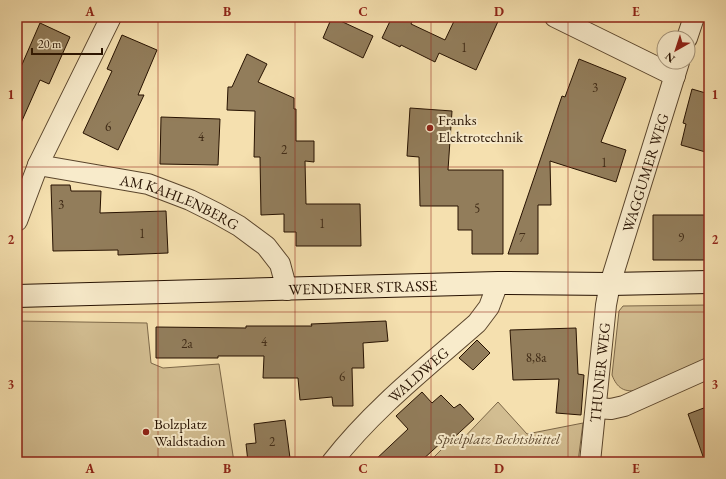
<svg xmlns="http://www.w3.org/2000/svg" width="726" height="479" font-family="'EB Garamond',serif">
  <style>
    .green { fill: #d2bd91; stroke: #7c6748 }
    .building { fill: #927d5b; stroke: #261100 }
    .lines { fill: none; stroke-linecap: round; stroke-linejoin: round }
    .street-casing { stroke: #5a452c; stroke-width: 22 }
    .secondary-casing { stroke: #261100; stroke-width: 24 }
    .street { stroke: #f8ebcb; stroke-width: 20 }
    .secondary { stroke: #f8ebcb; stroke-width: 22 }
    .grid { fill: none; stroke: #8f2418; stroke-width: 1; stroke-opacity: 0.55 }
    .poi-dot { fill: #8f2418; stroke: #f8ebcb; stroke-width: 1.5 }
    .labels { text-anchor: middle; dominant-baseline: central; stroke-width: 4; stroke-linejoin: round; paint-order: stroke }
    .number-label { font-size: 13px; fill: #412c17 }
    .poi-label { font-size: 15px; fill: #261100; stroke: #f8ebcb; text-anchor: start }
    .street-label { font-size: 15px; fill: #261100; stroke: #f8ebcb }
    .park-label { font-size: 15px; font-style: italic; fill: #624d33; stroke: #f8ebcb }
    .neatline { fill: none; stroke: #8f2418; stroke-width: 1.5 }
    .grid-label { font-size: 13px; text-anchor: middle; font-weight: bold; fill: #8f2418 }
  </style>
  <rect width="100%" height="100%" fill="#f5e0af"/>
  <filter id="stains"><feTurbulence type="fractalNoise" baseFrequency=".005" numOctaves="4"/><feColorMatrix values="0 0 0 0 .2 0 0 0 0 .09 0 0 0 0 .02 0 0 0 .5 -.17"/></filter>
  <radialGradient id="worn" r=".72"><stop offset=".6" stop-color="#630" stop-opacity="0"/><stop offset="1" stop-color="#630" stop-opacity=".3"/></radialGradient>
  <path class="green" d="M709,305v53l-70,32c-15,3 -22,-2 -27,-15l7,-64 4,-5z
    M17,321l130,2 4,40 12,5 56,-4 15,98h-212l-5,-21z
    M498,402l29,32 56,-11 -5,39h-149l18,-18 10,1z"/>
  <path class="building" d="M332,17l41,19 -10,22 -40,-20z
    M392,17h22l-3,7 34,16 11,-23h44l-24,53 -37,-17 -4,9 -34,-17 -1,2 -18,-9z
    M40,23l30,14 -21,47 -9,-4 -23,52v-56z
    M122,35l35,15 -19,45h6l-26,55 -35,-17 29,-62 -5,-2z
    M247,54l20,10 -9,18 36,16v11h2v32h18v21l-9,-1 1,43h54l1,42h-65v-14h-12v-18l-23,1 -1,-58h-6l1,-46 -28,-1 1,-23h4z
    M579,59l47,19 -25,64 25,8 -10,32 -66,-21 1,44h-13v49h-30l54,-158 3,1z
    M692,89l17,5v59l-28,-8 5,-21 -3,-1z
    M410,108l42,3 -4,59h55v84h-31v-24h-14v-24h-38l-1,-49 -12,-1z
    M161,117l59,2 -2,46 -58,-1z
    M51,185h19l1,6h30l-1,22 66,-2 2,42 -50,2v-5l-65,1z
    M653,215h56v45h-56z
    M386,321l2,20 -25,2 1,25h-12l1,38h-20l-1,-9 -32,3 -2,-22h-35l1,-22h-46v2h-62v-31l90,1v-2h66l-1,-2z
    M576,328l2,46 6,1 -3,40 -25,-2 3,-34 -46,1 -3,-50z
    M477,340l13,13 -17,17 -14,-12z
    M422,392l10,11 9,-8 13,13 6,-4 14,15 -27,25 -3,-4 -24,22h-47l35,-33 -12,-13z
    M709,406v56h-4l-17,-48z
    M285,420l5,38 -18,2v2h-24l-2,-18 10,-1 -2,-19z"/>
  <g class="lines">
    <g class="street-casing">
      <g id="street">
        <path d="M555,17l120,59"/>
        <path d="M687,38l7,-21"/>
        <path id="s1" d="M38,165l110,19 42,16 26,13 23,13 27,20 14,18 7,26"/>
        <path d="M17,221l21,-56 73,-148"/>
        <path d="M596,408l15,1 13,-3 85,-38"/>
        <path id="s2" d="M332,462c41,-53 95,-95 145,-139l12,-16 9,-24"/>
        <path id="s3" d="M590,462l16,-157 4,-21 69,-222"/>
      </g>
    </g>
    <g class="secondary-casing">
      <g id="secondary">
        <path id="s4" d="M17,296l481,-13 112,1 99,-2"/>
      </g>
    </g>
    <use href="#street" class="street"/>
    <use href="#secondary" class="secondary"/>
  </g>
  <path class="grid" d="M158,17v445M295,17v445M431,17v445M568,17v445M17,167h692M17,312h692"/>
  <g class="poi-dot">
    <circle cx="430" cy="128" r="4"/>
    <circle cx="146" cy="432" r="4"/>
  </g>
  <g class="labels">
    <g class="number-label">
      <text x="464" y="47">1</text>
      <text x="595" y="87">3</text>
      <text x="108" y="126">6</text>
      <text x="201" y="136">4</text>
      <text x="284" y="149">2</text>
      <text x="604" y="162">1</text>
      <text x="61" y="204">3</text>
      <text x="477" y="208">5</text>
      <text x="322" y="223">1</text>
      <text x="142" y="233">1</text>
      <text x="522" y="237">7</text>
      <text x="681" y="237">9</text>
      <text x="264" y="341">4</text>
      <text x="187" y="343">2a</text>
      <text x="536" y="357">8,8a</text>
      <text x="342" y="376">6</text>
      <text x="272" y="441">2</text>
    </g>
    <g class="poi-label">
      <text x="438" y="119">Franks<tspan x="438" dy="17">Elektrotechnik</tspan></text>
      <text x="154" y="423">Bolzplatz<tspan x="154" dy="17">Waldstadion</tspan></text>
    </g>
    <g class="street-label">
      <text stroke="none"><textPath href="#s3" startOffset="296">WAGGUMER WEG</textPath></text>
      <text stroke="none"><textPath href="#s1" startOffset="147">AM KAHLENBERG</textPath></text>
      <text stroke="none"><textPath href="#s4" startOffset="346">WENDENER STRASSE</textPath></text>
      <text stroke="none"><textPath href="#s3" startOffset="90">THUNER WEG</textPath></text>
      <text stroke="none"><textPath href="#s2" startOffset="123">WALDWEG</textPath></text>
    </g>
    <g class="park-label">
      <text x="498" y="438">Spielplatz Bechtsbüttel</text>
    </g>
  </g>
  <rect width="726" height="479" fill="none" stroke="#f5e0af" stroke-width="44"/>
  <g transform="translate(676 50) rotate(219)"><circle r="19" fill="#f8ebcb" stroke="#a4947a"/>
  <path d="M0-3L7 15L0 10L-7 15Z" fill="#8f2418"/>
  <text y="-6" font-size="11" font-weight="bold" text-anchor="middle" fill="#261100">N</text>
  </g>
  <path d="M32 48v6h70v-6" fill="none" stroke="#261100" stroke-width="2"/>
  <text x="38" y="48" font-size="12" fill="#261100" stroke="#f8ebcb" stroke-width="3" paint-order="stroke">20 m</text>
  <rect x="22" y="22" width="682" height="435" class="neatline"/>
  <g class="grid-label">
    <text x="90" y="16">A</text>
    <text x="227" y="16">B</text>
    <text x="363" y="16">C</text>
    <text x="499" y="16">D</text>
    <text x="636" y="16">E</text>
    <text x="11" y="99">1</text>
    <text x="715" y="99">1</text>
    <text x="11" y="244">2</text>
    <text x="715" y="244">2</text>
    <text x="11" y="389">3</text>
    <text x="715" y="389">3</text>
    <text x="90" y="473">A</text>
    <text x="227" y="473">B</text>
    <text x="363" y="473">C</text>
    <text x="499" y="473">D</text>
    <text x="636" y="473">E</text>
  </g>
  <rect width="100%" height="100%" filter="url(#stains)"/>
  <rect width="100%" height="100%" fill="url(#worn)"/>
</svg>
